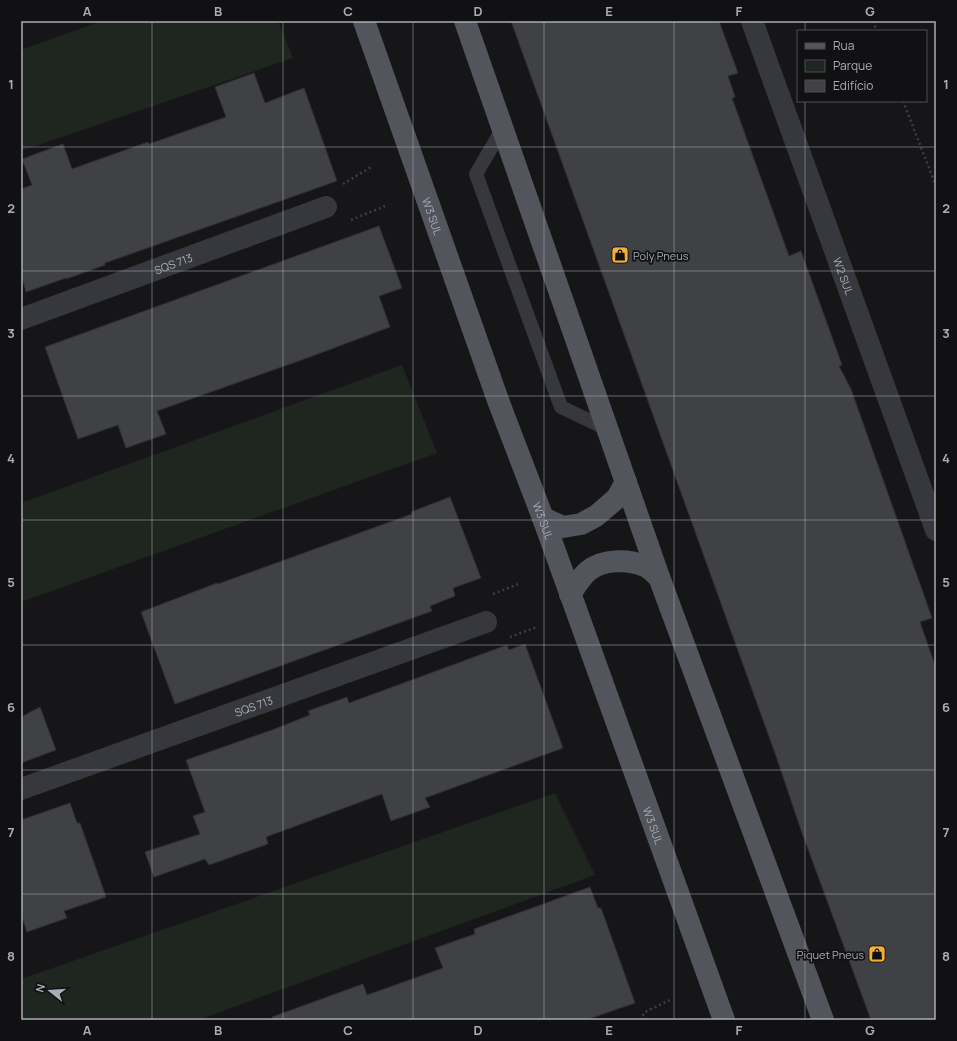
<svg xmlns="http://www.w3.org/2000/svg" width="957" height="1041" font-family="Manrope,sans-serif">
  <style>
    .green { fill: #1e261f }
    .building { fill: #404145; stroke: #303034 }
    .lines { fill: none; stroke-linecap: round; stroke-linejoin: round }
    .path { stroke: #3d3f44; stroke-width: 2.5; stroke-dasharray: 2 3; stroke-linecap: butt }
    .service { stroke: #37383d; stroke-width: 14 }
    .minor { stroke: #37383d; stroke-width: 22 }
    .tertiary { stroke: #37383d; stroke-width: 22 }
    .primary { stroke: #53555c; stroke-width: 22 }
    .grid { fill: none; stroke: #a8adb8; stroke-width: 1; stroke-opacity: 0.55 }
    .labels { text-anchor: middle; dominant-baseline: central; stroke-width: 3.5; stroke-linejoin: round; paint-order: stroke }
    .street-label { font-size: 11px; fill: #a8adb8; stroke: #111113 }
    .poi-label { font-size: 11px; fill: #a8adb8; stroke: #111113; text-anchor: start }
    .neatline { fill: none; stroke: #a8adb8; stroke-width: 1.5 }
    .grid-label { font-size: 13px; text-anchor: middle; font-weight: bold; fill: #a8adb8 }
  </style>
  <rect width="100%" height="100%" fill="#161618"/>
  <path class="green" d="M101,21h177l15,37 -272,93v-101z
    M402,365l35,88 -416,149v-99z
    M555,793l40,82 -397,145h-177v-41z"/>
  <path class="building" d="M511,21h208l19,52 -10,3 7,21 -3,1 57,158 12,-5 41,114 -3,1 12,23 81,229 -12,4 16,46v352h-65l-70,-190 -25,-74z
    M254,73l11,30 39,-15 33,93 -232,82v2l-39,14v-1l-40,14 -5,-18v-85l11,-4 -10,-26 41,-15 9,25 76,-27 1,2 77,-27 -11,-30z
    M379,226l23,62 -23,8 11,31 -83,31 -150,53 9,23 -40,14 -8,-23 -40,14 -33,-92z
    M450,497l31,81 -28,10 2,8 -25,10 2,5 -257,93 -34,-92 76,-29 1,1 194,-70 -1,-2z
    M525,644l38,104 -138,50 5,9 -39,14 -9,-27 -116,43 2,7 -59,21 -4,-6 -51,18 -9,-25 55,-18 -7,-18 12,-4 -19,-52 86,-30 38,-15 -2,-4 39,-14 2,6 158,-58 2,5z
    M40,707l16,43 -35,13v-46z
    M70,803l7,20h3l26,74 -42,14 3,7 -40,14 -6,-18v-94z
    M590,887l8,21h3l34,95 -49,17h-313l-1,-3 91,-33 4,11 76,-27 -8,-20 40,-14 -1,-5z"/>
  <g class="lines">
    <path class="path" d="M873,21l4,10
      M903,101l33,85
      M343,184l28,-17
      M351,220l34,-14
      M493,594l28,-11
      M510,637l27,-10
      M640,1020l5,-8 25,-12"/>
    <path class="service" d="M503,128l-27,46 85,233 46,22"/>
    <g class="minor">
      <path id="s1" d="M21,319l305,-112"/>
      <path id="s2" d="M21,789l465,-167"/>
    </g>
    <path class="tertiary" id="s3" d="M752,21l184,509"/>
    <g class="primary">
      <path id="s4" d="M364,21l135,382 44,115 181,502"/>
      <path d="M465,21l194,556 164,443"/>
      <path d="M543,518l20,9 18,-3 15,-8 21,-18 9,-16"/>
      <path d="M570,594c6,-8 10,-16 18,-23 14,-12 40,-12 57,-5 5,2 10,8 14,11"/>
    </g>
  </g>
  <path class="grid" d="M152,21v999M283,21v999M413,21v999M544,21v999M674,21v999M805,21v10M805,101v919M21,147h915M21,271h915M21,396h915M21,520h915M21,645h915M21,770h915M21,894h915"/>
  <defs>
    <g id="shop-square" transform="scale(0.9)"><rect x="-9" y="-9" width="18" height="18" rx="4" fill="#f2b134" stroke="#111113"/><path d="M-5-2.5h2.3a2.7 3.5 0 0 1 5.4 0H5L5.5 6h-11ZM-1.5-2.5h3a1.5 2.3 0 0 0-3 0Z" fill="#111"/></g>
  </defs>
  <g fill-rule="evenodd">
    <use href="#shop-square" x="620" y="255"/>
    <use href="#shop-square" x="877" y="954"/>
  </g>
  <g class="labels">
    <g class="street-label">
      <text stroke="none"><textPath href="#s4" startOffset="207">W3 SUL</textPath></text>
      <text stroke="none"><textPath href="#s1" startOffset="162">SQS 713</textPath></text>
      <text stroke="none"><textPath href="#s3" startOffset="271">W2 SUL</textPath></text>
      <text stroke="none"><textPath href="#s4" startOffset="531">W3 SUL</textPath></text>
      <text stroke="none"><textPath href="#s2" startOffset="247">SQS 713</textPath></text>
      <text stroke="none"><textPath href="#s4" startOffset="855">W3 SUL</textPath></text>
    </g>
    <g class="poi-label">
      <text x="633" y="255">Poly Pneus</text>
      <text x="864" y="954" text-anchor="end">Piquet Pneus</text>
    </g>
  </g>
  <rect width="957" height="1041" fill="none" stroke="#111113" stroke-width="44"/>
  <rect x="797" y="30" width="130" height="72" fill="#111113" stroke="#4d4f55"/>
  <rect x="805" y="43" width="20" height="6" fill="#53555c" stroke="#4d4f55"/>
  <text x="833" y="50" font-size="12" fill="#a8adb8">Rua</text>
  <rect x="805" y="60" width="20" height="12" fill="#1e261f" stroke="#4d4f55"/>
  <text x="833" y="70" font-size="12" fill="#a8adb8">Parque</text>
  <rect x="805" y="80" width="20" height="12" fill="#404145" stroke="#4d4f55"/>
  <text x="833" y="90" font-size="12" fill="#a8adb8">Edifício</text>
  <g transform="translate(50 991) rotate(287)" stroke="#111113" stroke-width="3" paint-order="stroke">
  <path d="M0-3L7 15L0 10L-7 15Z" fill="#a8adb8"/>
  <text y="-6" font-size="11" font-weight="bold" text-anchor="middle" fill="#a8adb8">N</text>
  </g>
  <rect x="22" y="22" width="913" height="997" class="neatline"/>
  <g class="grid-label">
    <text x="87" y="16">A</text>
    <text x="218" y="16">B</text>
    <text x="348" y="16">C</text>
    <text x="478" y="16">D</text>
    <text x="609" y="16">E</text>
    <text x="739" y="16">F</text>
    <text x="870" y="16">G</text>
    <text x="11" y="89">1</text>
    <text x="946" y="89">1</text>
    <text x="11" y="213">2</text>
    <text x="946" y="213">2</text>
    <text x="11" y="338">3</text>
    <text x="946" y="338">3</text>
    <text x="11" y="463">4</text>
    <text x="946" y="463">4</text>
    <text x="11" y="587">5</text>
    <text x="946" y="587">5</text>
    <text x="11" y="712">6</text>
    <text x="946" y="712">6</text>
    <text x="11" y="837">7</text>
    <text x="946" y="837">7</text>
    <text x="11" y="961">8</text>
    <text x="946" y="961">8</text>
    <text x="87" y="1035">A</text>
    <text x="218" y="1035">B</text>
    <text x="348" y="1035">C</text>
    <text x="478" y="1035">D</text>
    <text x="609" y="1035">E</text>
    <text x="739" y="1035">F</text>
    <text x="870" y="1035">G</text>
  </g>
</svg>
